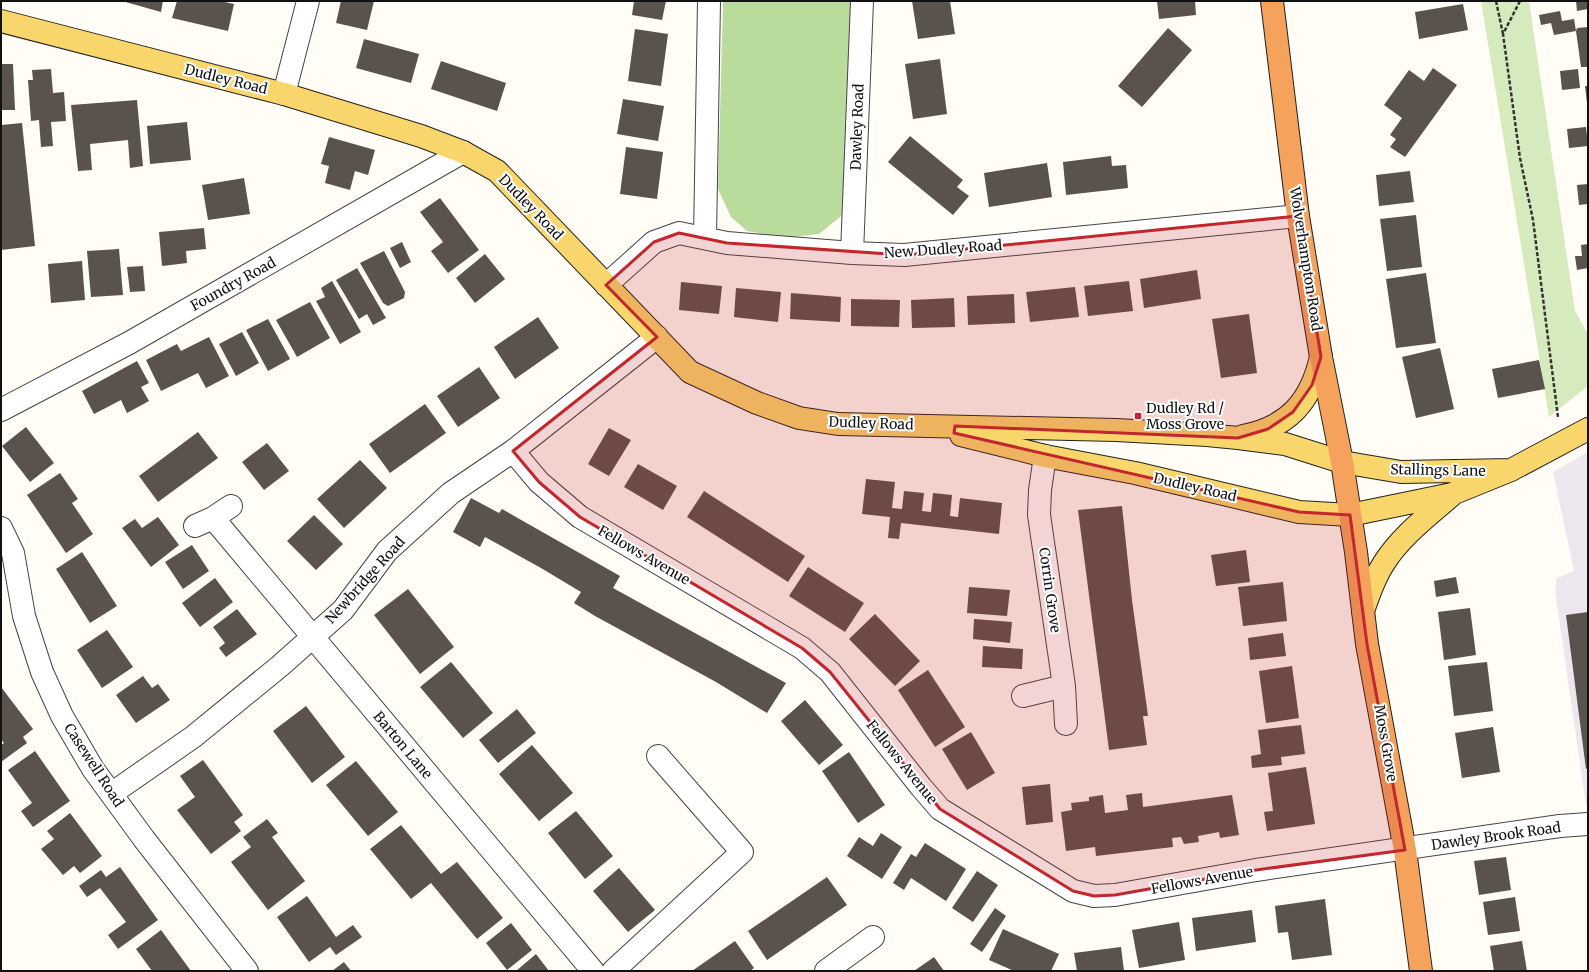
<svg xmlns="http://www.w3.org/2000/svg" width="1589" height="972" font-family="Merriweather,serif">
  <style>
    .industrial { fill: #eee6ef }
    .green { fill: #d5ebbd }
    .forest { fill: #b9dc9c }
    .building { fill: #5a524d }
    .lines { fill: none; stroke-linecap: round; stroke-linejoin: round }
    .minor-casing { stroke: #444; stroke-width: 24 }
    .major-casing { stroke: #222; stroke-width: 24 }
    .highway-casing { stroke: #222; stroke-width: 24 }
    .path { stroke: #333; stroke-width: 2.5; stroke-dasharray: 4 2; stroke-linecap: butt }
    .minor { stroke: #fff; stroke-width: 22 }
    .major { stroke: #f9d66b; stroke-width: 22 }
    .highway { stroke: #f5a25d; stroke-width: 22 }
    .marked { fill: #c4262e; fill-opacity: 0.2; stroke: #c4262e; stroke-width: 3; stroke-linejoin: round }
    .poi-dot { fill: #c4262e; stroke: #fff; stroke-width: 1.5 }
    .labels { text-anchor: middle; dominant-baseline: central; stroke-width: 4; stroke-linejoin: round; paint-order: stroke }
    .street-label { font-size: 14px; fill: #111; stroke: #fff }
    .poi-label { font-size: 14px; fill: #111; stroke: #fff; text-anchor: start }
  </style>
  <rect width="100%" height="100%" fill="#fffdf5"/>
  <path class="industrial" d="M1588,452v353h-2l-31,-214 2,-13 17,-7 -21,-99z"/>
  <path class="green" d="M1481,1h48l46,310 13,23v52l-39,31z"/>
  <path class="forest" d="M723,1h130l-8,212 -26,21 -34,4 -38,-7 -16,-14 -13,-28z"/>
  <path class="building" d="M122,1h41l-2,11z
    M177,1h43l14,3 -6,27 -56,-13z
    M341,1h33l-7,29 -31,-7z
    M634,1h32l-4,19 -30,-5z
    M912,1h38l5,33 -37,5z
    M1157,1h38l1,14 -37,4z
    M1576,1h12v8l-11,2z
    M1463,4l5,26 -49,9 -4,-27z
    M1560,11l2,10 12,-2 2,12 -22,4 -3,-12 -10,2 -2,-10z
    M1588,27v40h-7l-5,-36 1,-3z
    M1168,28l24,22 -50,57 -24,-21z
    M635,29l33,5 -7,52 -33,-5z
    M364,39l55,15 -8,29 -55,-15z
    M940,59l7,55 -34,5 -8,-55z
    M441,61l65,22 -9,28 -66,-22z
    M1,64h12l2,46h-14z
    M1433,68l24,17 -52,72 -15,-10 6,-8 -6,-4 12,-17 -18,-13 25,-35 15,11z
    M51,69l2,24 11,-1 2,29 -15,1 2,24 -12,1 -2,-27 -8,1 -3,-41h5l-1,-10z
    M1578,69l2,19 -18,2 -2,-19z
    M1585,86h3v17h-1z
    M623,99l41,7 -6,35 -41,-7z
    M137,100l6,66 -13,2 -2,-28 -38,4 2,26 -14,1 -7,-66z
    M187,122l4,38 -41,4 -3,-38z
    M22,123l13,123 -34,4v-125z
    M1586,127l2,19 -19,2 -2,-19z
    M910,136l53,44 -6,7 12,9 -16,19 -65,-53z
    M329,137l46,13 -7,25 -13,-4 -5,19 -25,-7 4,-17 -8,-2z
    M626,147l37,5 -6,47 -37,-5z
    M1111,156l1,10 14,-1 2,23 -62,7 -3,-33z
    M1047,163l5,34 -63,10 -5,-34z
    M1410,171l4,31 -35,4 -3,-31z
    M244,178l6,36 -42,6 -6,-35z
    M1588,184v20l-9,1 -2,-20z
    M440,198l39,52 -31,23 -17,-22 12,-9 -23,-30z
    M1416,215l6,52 -35,4 -7,-52z
    M204,228l2,21 -20,2 1,12 -25,3 -3,-34z
    M402,242l9,20 -11,6 -10,-20z
    M1588,244v24l-11,2 -2,-14h7l-1,-11z
    M119,249l4,46 -32,2 -4,-46z
    M384,251l21,41 -1,6 -16,8 -5,-3 -23,-40z
    M485,254l20,25 -30,24 -19,-25z
    M82,261l3,39 -34,3 -3,-39z
    M143,266l2,25 -15,1 -3,-25z
    M357,268l29,50 -13,7 -6,-11 -8,5 -23,-39z
    M1197,270l4,29 -57,9 -4,-29z
    M1426,273l10,70 -40,5 -10,-69z
    M332,281l29,51 -21,12 -24,-43 9,-4 -4,-9z
    M1129,281l4,30 -45,5 -4,-30z
    M681,282l41,4 -3,28 -40,-4z
    M1075,287l4,30 -49,5 -4,-30z
    M736,288l45,4 -3,30 -44,-5z
    M791,293l50,4 -1,25 -50,-3z
    M1014,294l1,29 -47,2 -1,-29z
    M954,298l1,29 -43,1 -1,-28z
    M851,299l49,1 -1,27 -48,-1z
    M310,302l20,36 -33,19 -21,-37z
    M1249,314l8,59 -36,5 -9,-59z
    M538,317l21,31 -44,31 -21,-32z
    M268,319l22,40 -22,12 -22,-41z
    M242,332l17,31 -23,13 -17,-32z
    M209,337l20,39 -23,12 -8,-15 -37,18 -15,-31 31,-16 4,7z
    M1440,348l14,61 -38,9 -14,-61z
    M1539,360l6,29 -47,9 -6,-29z
    M137,361l12,22 -8,4 8,14 -22,12 -6,-13 -27,14 -12,-23z
    M479,367l21,31 -42,29 -21,-31z
    M425,404l21,29 -56,40 -21,-29z
    M26,427l28,36 -24,19 -28,-36z
    M609,428l22,12 -22,36 -21,-12z
    M198,432l20,26 -60,44 -19,-26z
    M267,443l22,28 -25,19 -22,-28z
    M360,460l27,28 -43,40 -27,-29z
    M638,464l39,22 -14,24 -39,-23z
    M60,473l18,26 -6,4 21,31 -27,19 -39,-58z
    M866,479l29,3 -3,26 10,1 2,-18 20,2 -2,18 9,1 2,-19 19,2 -2,21 8,1 2,-19 42,5 -3,31 -98,-11 -2,16 -11,-1 2,-21 -28,-3z
    M704,491l101,65 -17,26 -101,-65z
    M471,498l28,15 3,-4 118,67 -7,12 173,95 -19,30 -51,-31 -121,-66 -21,-13 7,-11 -40,-24 -56,-31 -5,10 -27,-15z
    M1122,506l10,94 16,116h-5l4,29 -38,5 -31,-240z
    M314,515l29,29 -27,26 -29,-29z
    M158,517l21,28 -28,22 -29,-39 13,-9 7,9z
    M192,545l17,26 -26,18 -18,-27z
    M1246,550l4,32 -34,4 -5,-31z
    M82,552l35,54 -27,17 -34,-54z
    M808,567l56,36 -19,29 -56,-36z
    M1456,577l3,16 -23,4 -2,-16z
    M215,578l18,24 -33,25 -18,-24z
    M1283,582l4,39 -44,5 -5,-39z
    M969,587l41,3 -3,26 -40,-3z
    M408,589l46,58 -34,27 -46,-59z
    M1470,608l6,47 -32,5 -6,-48z
    M237,609l20,25 -31,23 -7,-9 6,-5 -12,-16z
    M1588,612v156l-2,1 -20,-154z
    M875,614l45,47 -25,25 -46,-47z
    M974,619l38,3 -2,21 -37,-4z
    M107,630l26,37 -31,21 -25,-38z
    M1283,633l3,23 -36,4 -2,-22z
    M983,646l40,3 -1,20 -40,-2z
    M451,662l42,51 -30,25 -43,-51z
    M1487,662l6,49 -39,5 -6,-50z
    M1292,666l7,52 -33,5 -7,-52z
    M928,670l37,57 -30,20 -37,-57z
    M143,676l9,12 6,-4 12,16 -34,23 -20,-28z
    M1,687l32,42 -10,8 4,6 -26,19v-17l3,-2 -3,-4z
    M805,700l38,45 -24,20 -38,-44z
    M306,706l39,51 -33,26 -39,-52z
    M517,709l19,24 -38,30 -19,-23z
    M1301,725l4,29 -24,3 1,8 -30,3 -1,-12 10,-2 -3,-24z
    M1493,727l7,45 -38,6 -7,-45z
    M971,732l24,41 -28,17 -25,-41z
    M532,745l41,48 -34,28 -40,-47z
    M35,751l35,50 -37,26 -12,-16 11,-8 -24,-33z
    M849,752l36,53 -27,18 -36,-52z
    M203,760l40,55 -9,7 7,9 -30,23 -34,-44 18,-13 -15,-21z
    M356,761l42,51 -30,24 -42,-51z
    M1306,767l9,57 -48,7 -3,-19 9,-1 -5,-38z
    M1050,784l3,38 -27,3 -4,-38z
    M1142,793l1,14 89,-12 7,40 -19,3 -1,-6 -21,4 1,6 -15,2 -3,-7 -9,1 1,9 -77,9 -1,-9 -29,4 -5,-39 11,-2 -1,-7 18,-2v-4l14,-2 2,18 23,-3 -2,-15z
    M576,811l37,45 -28,23 -37,-46z
    M70,813l32,43 -22,17 -6,-7 -11,9 -22,-26 13,-10 -7,-8z
    M267,819l11,14 -6,4 33,44 -37,29 -37,-48 20,-15 -8,-10z
    M401,825l40,49 16,-12 46,56 -26,21 -46,-56 -20,16 -41,-50z
    M881,833l21,14 -20,32 -35,-23 12,-19 14,9z
    M925,843l41,26 -20,32 -35,-23 -7,12 -11,-7 18,-29 5,3z
    M1506,857l5,33 -32,5 -5,-34z
    M120,867l38,53 -40,29 -10,-14 18,-13 -26,-34 -13,9 -8,-11 22,-16 5,7z
    M619,868l36,42 -27,22 -35,-41z
    M977,871l21,14 -25,37 -21,-14z
    M827,877l20,28 -80,55 -19,-29z
    M307,896l29,41 17,-12 9,12 -26,18 -6,-8 -21,15 -32,-45z
    M1515,897l5,34 -32,4 -5,-33z
    M1325,899l7,56 -40,5 -4,-28 -10,1 -3,-27z
    M995,908l11,8 -24,36 -12,-8z
    M1252,910l4,32 -60,9 -4,-33z
    M1179,922l6,38 -46,8 -7,-38z
    M511,923l21,27 -25,20 -21,-27z
    M1003,929l56,25 -8,17h-37l-25,-11z
    M161,930l30,41h-39l-16,-22z
    M735,941l19,27 -4,3h-58z
    M1522,941l5,30h-33l-4,-25z
    M1121,947l3,24h-47l-3,-18z
    M536,954l13,17h-33z
    M934,957l10,14h-30z
    M344,962l7,9h-19z"/>
  <g class="lines">
    <defs>
      <path id="minor" d="M284,94l24,-93
        M705,238l4,-237
        M852,253l10,-252
        M606,285l48,-43 25,-9 48,10 125,10 52,2 394,-39
        M1,410l128,-67 334,-191
        M513,451l26,31 41,35 222,131 28,24 91,115 19,22 133,82 21,5 21,-1 141,-25 304,-44 28,-2
        M1045,456l-5,34 -1,25 25,171 2,38
        M213,518l380,453
        M195,526l18,-8 18,-12
        M1,528l12,25 11,63 18,56 20,44 31,53 51,70 103,132
        M1023,696l41,-10
        M111,794l82,-57 87,-71 63,-56 44,-59 64,-58 62,-42 144,-114
        M613,971l129,-119 -84,-96
        M826,971l47,-34"/>
      <path id="major" d="M1,21l283,73 137,42 42,16 34,19 193,201 67,31 42,15 39,6 278,6 91,5 31,3 47,6 57,18 59,10 110,-2
        M961,435l84,21 90,17 164,39 51,3 102,-21 59,-24 77,-41
        M1243,436c46,-9 68,-35 78,-79
        M1363,611c6,-17 11,-33 21,-48 17,-27 44,-47 68,-68"/>
      <path id="highway" d="M1272,1l26,215 23,141 21,105 14,90 11,92 38,206 16,121"/>
    </defs>
    <use href="#minor" class="minor-casing"/>
    <use href="#major" class="major-casing"/>
    <use href="#highway" class="highway-casing"/>
    <path class="path" d="M1496,1l7,33
      M1520,1l-17,33 17,124 13,62 25,197"/>
    <use href="#minor" class="minor"/>
    <use href="#major" class="major"/>
    <use href="#highway" class="highway"/>
  </g>
  <path class="marked" d="M1298,216l23,141 -9,28 -19,27 -25,17 -30,9 -283,-12 -1,7 345,79 51,3 17,129 38,206 -149,20 -141,25 -21,1 -21,-5 -133,-82 -110,-137 -28,-24 -222,-131 -41,-35 -26,-31 144,-114 -51,-52 48,-43 25,-9 48,10 177,12z"/>
  <rect class="poi-dot" x="1134" y="412" width="8" height="8" rx="2"/>
  <g class="labels">
    <g class="street-label">
      <text transform="translate(226 79) rotate(14)">Dudley Road</text>
      <text transform="translate(857 127) rotate(-88)">Dawley Road</text>
      <text transform="translate(531 207) rotate(46)">Dudley Road</text>
      <text transform="translate(943 249) rotate(-4)">New Dudley Road</text>
      <text transform="translate(1306 259) rotate(81)">Wolverhampton Road</text>
      <text transform="translate(233 284) rotate(-29)">Foundry Road</text>
      <text transform="translate(871 423) rotate(2)">Dudley Road</text>
      <text transform="translate(1438 470) rotate(1)">Stallings Lane</text>
      <text transform="translate(1195 487) rotate(13)">Dudley Road</text>
      <text transform="translate(644 555) rotate(30)">Fellows Avenue</text>
      <text transform="translate(365 580) rotate(-48)">Newbridge Road</text>
      <text transform="translate(1050 590) rotate(82)">Corrin Grove</text>
      <text transform="translate(1386 743) rotate(80)">Moss Grove</text>
      <text transform="translate(403 745) rotate(50)">Barton Lane</text>
      <text transform="translate(902 762) rotate(51)">Fellows Avenue</text>
      <text transform="translate(94 765) rotate(57)">Casewell Road</text>
      <text transform="translate(1496 836) rotate(-8)">Dawley Brook Road</text>
      <text transform="translate(1202 880) rotate(-10)">Fellows Avenue</text>
    </g>
    <g class="poi-label">
      <text x="1146" y="408">Dudley Rd /<tspan x="1146" dy="16">Moss Grove</tspan></text>
    </g>
  </g>
  <rect width="1589" height="972" fill="none" stroke="#111111" stroke-width="4"/>
</svg>
